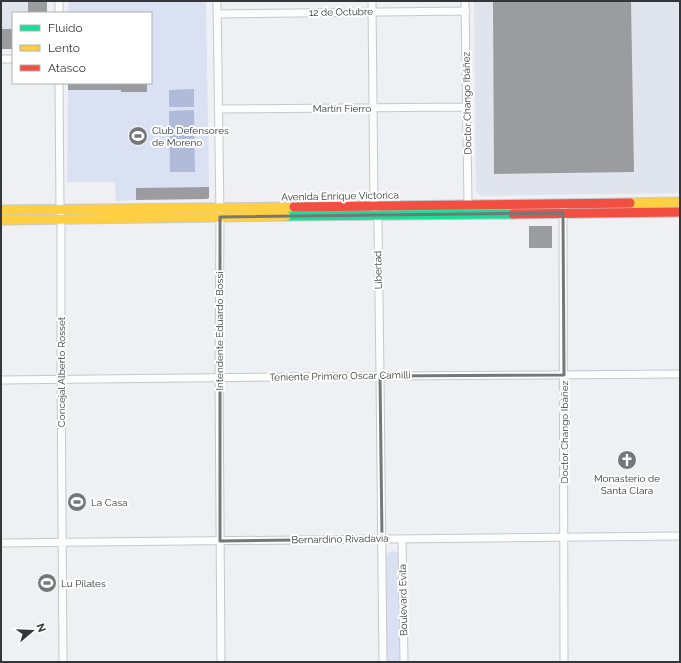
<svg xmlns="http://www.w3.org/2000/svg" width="681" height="663" font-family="Raleway,sans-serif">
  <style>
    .built { fill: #e0e4ed }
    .green { fill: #dae1f2 }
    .water { fill: #b0bad9 }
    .building { fill: #9b9c9f }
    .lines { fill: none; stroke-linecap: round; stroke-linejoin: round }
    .street-casing { stroke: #c6c8cb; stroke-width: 9 }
    .fast-casing { stroke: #c6c8cb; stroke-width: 11 }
    .slow-casing { stroke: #c6c8cb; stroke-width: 11 }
    .jam-casing { stroke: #c6c8cb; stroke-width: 11 }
    .street { stroke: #fcfdfd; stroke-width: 7 }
    .fast { stroke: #16e098; stroke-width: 9 }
    .slow { stroke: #ffcf43; stroke-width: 9 }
    .jam { stroke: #f24e42; stroke-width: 9 }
    .marked { fill: none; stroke: #76777a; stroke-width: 3; stroke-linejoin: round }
    .labels { text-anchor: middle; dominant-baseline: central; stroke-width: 4; stroke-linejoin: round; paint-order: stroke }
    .street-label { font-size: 10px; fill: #353639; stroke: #fff }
    .poi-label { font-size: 10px; fill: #353639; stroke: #fff; text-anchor: start }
  </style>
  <rect width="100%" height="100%" fill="#eef0f4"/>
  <path class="built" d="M1,1h46v12h-34v36h-12z
    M474,1h206v192l-199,3 -5,-5z"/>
  <path class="green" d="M69,1h137l3,186 -72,1 -1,12 -20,1 -1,-19h-48l1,-99h83v-70h-83z
    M392,551l6,1 2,3 1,107h-14l-1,-104 2,-5z"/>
  <path class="water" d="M194,89v18h-25v-17z
    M194,110l1,62h-25l-1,-61z"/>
  <path class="building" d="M28,1h19v12h-19z
    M493,1h138l3,171 -140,2z
    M1,29h12v20h-12z
    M68,83h79v9h-26v-2h-53z
    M209,187v11l-2,1 -71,1v-12z
    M529,226h23v22h-23z"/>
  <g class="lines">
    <defs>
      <path id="street" d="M59,1v12
        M217,1l3,216 -1,161 2,284
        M372,1l2,205 4,16 2,154 3,286
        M465,1l3,204
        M217,14l249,-3
        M1,59h12
        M59,83l1,127 1,10v148l2,294
        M218,109l249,-2
        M563,210l1,452
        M1,380l379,-4 300,-2
        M402,539l2,123
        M1,543l679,-7"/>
      <path id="fast" d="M286,216l227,-2"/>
      <path id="slow" d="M630,203l50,-1
        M1,210l293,-3
        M1,220l285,-4"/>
      <path id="jam" d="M294,207l336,-4
        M513,214l167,-2"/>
    </defs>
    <use href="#street" class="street-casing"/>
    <use href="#fast" class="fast-casing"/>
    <use href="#slow" class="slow-casing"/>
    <use href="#jam" class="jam-casing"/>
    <use href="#street" class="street"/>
    <use href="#fast" class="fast"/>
    <use href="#slow" class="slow"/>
    <use href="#jam" class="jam"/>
  </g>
  <path class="marked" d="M563,213l1,162 -184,1 2,163 -162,2v-324z"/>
  <defs>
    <symbol id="stadium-disc" viewBox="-11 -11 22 22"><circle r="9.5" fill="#76777a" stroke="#fff"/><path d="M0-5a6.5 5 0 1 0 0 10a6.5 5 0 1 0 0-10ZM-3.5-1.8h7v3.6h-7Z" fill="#fff"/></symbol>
    <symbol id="church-disc" viewBox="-11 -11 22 22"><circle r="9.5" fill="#76777a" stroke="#fff"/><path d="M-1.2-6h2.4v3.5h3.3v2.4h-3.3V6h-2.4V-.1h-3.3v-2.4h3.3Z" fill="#fff"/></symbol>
  </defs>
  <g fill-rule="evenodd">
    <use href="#stadium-disc" x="127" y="125" width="22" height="22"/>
    <use href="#church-disc" x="616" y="449" width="22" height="22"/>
    <use href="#stadium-disc" x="66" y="491" width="22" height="22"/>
    <use href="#stadium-disc" x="36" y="572" width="22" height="22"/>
  </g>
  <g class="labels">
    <g class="street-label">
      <text transform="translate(341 12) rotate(-1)">12 de Octubre</text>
      <text transform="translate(467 103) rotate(-91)">Doctor Chango Ibáñez</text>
      <text x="342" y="108">Martín Fierro</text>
      <text transform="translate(340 196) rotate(-1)">Avenida Enrique Victorica</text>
      <text transform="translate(378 270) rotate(-91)">Libertad</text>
      <text transform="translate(219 331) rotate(-90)">Intendente Eduardo Bossi</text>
      <text transform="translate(61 372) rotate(-90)">Concejal Alberto Rosset</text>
      <text transform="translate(340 376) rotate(-1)">Teniente Primero Oscar Camilli</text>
      <text transform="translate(564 432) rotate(-90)">Doctor Chango Ibáñez</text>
      <text transform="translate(340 539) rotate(-1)">Bernardino Rivadavia</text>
      <text transform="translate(403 600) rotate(-91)">Boulevard Evita</text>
    </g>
    <g class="poi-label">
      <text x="152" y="130">Club Defensores<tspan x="152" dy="12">de Moreno</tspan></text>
      <text x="627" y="478" text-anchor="middle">Monasterio de<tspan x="627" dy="12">Santa Clara</tspan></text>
      <text x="91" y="502">La Casa</text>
      <text x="61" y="583">Lu Pilates</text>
    </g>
  </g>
  <rect width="681" height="663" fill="none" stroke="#353639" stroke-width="4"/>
  <rect x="12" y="12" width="140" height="72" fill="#ffffff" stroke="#aeafb0"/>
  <rect x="20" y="25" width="20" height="6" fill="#16e098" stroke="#aeafb0"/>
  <text x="48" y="32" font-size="12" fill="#353639">Fluido</text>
  <rect x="20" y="45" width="20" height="6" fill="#ffcf43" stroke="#aeafb0"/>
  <text x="48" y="52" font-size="12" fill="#353639">Lento</text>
  <rect x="20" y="65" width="20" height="6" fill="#f24e42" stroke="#aeafb0"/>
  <text x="48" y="72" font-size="12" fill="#353639">Atasco</text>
  <g transform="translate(32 631) rotate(71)" stroke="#ffffff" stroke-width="3" paint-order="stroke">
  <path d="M0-3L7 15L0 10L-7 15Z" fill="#353639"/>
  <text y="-6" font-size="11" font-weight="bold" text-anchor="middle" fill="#353639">N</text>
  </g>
</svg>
